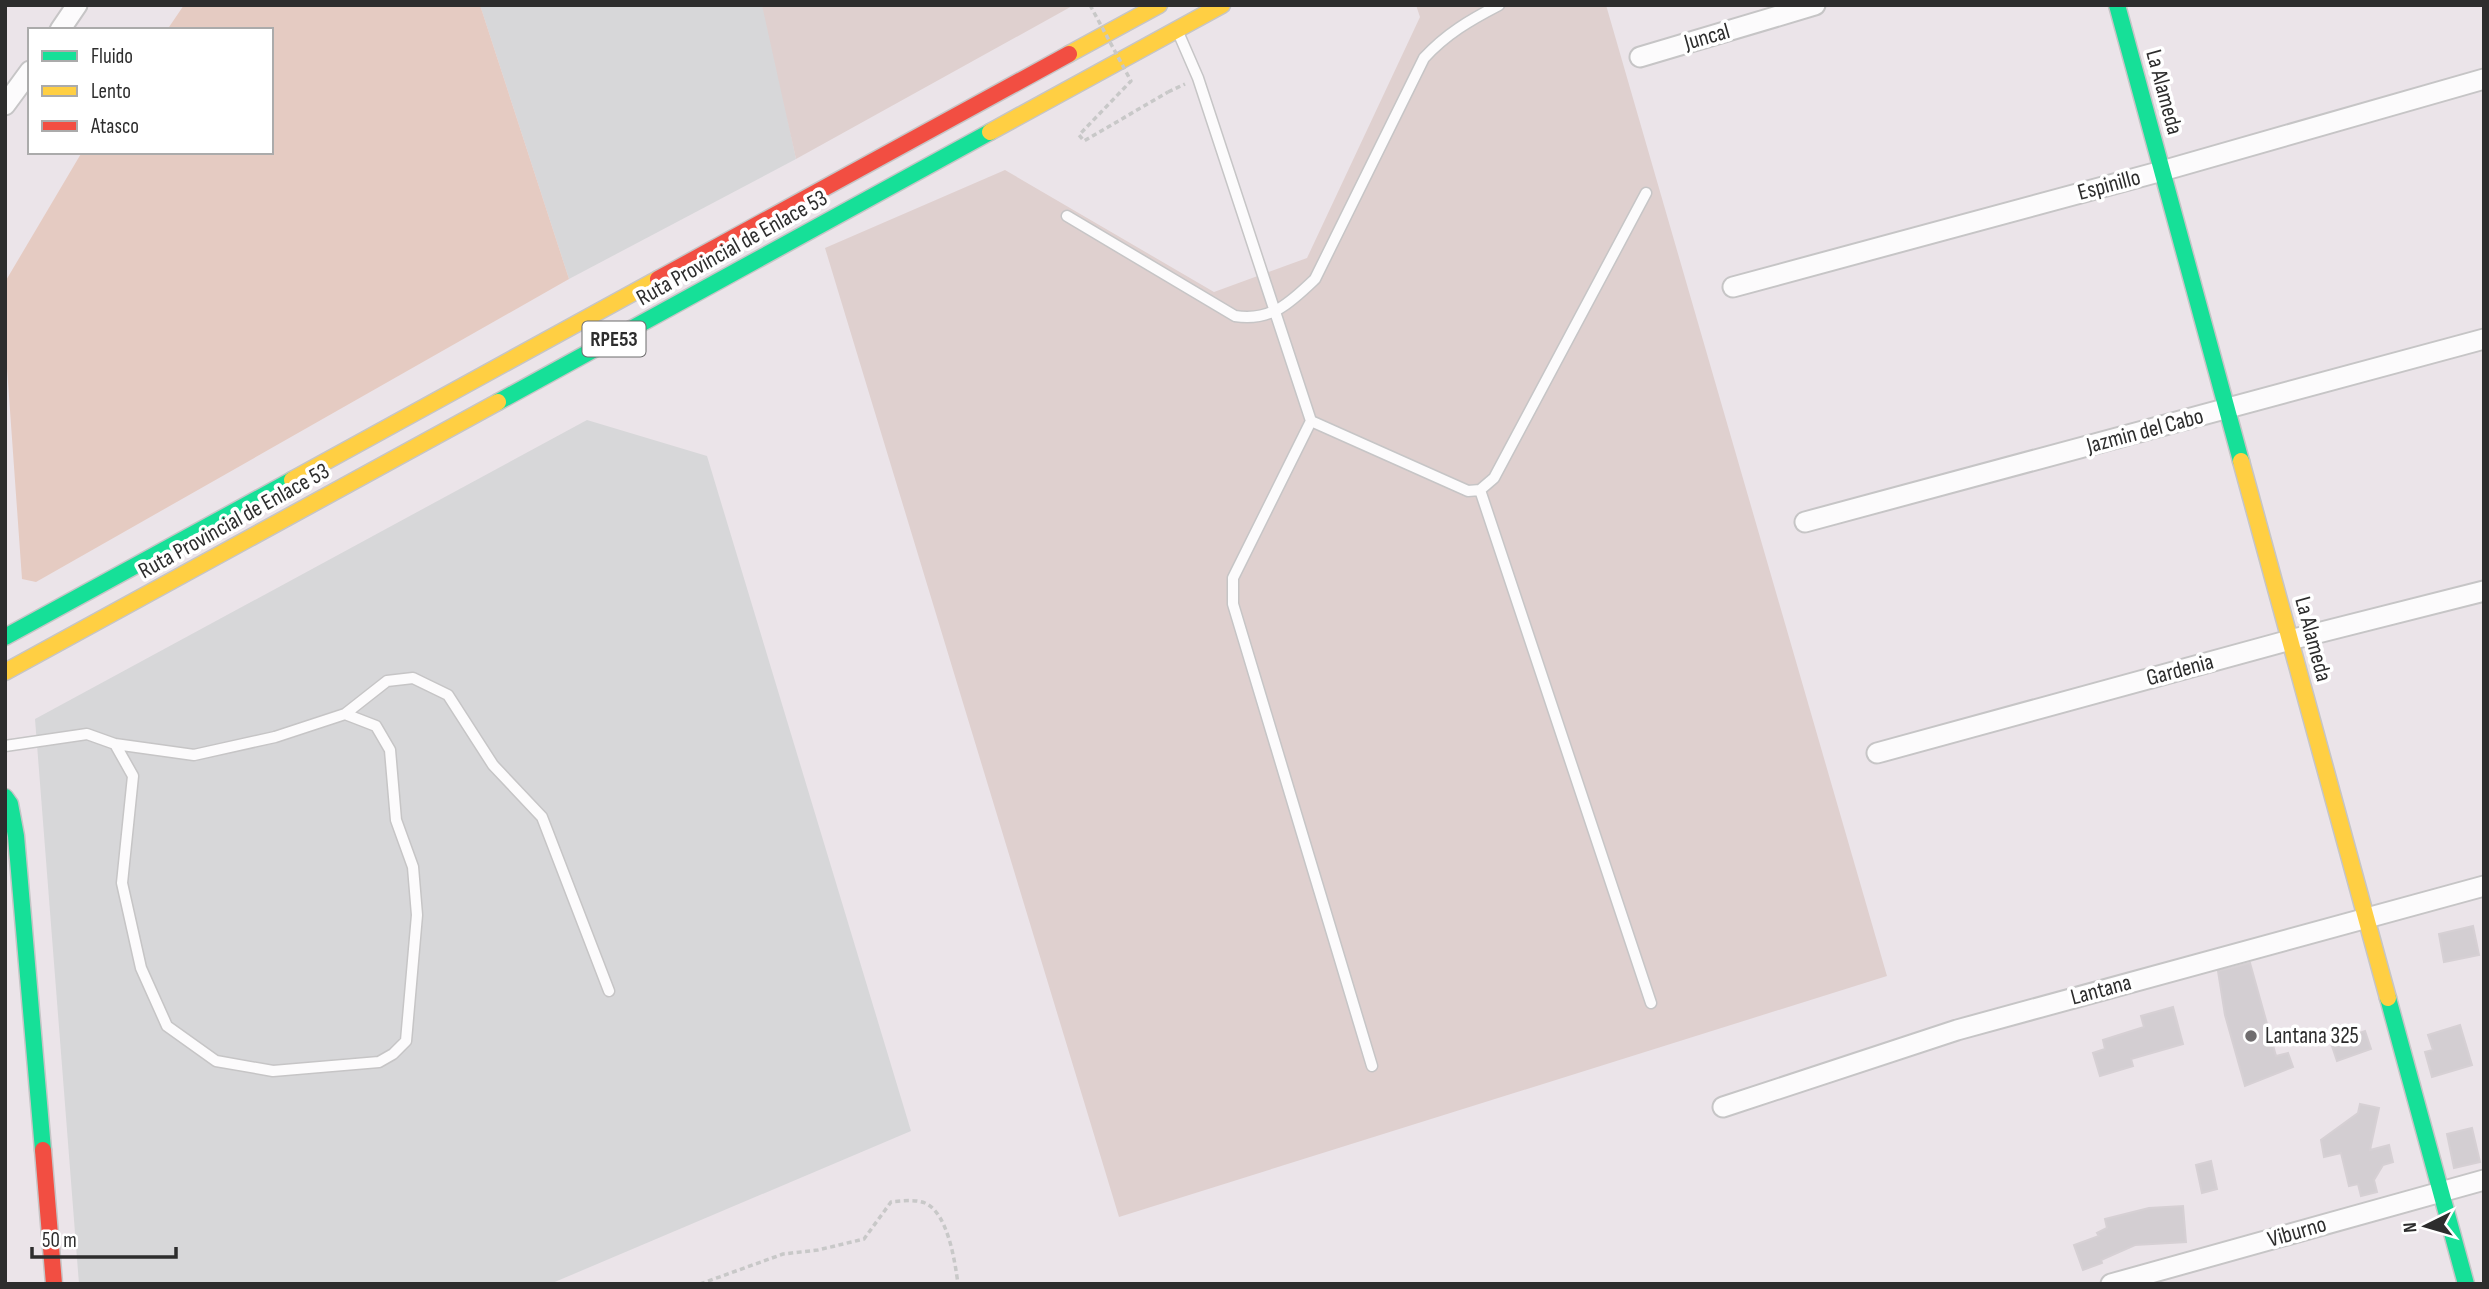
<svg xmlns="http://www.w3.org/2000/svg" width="2489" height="1289" font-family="'Sofia Sans Condensed',sans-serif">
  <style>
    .industrial { fill: #d7d7d9 }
    .green { fill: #e5cbc2 }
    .cemetery { fill: #dfd0cf }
    .building { fill: #d3ced2; stroke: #d6d0d4; stroke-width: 2 }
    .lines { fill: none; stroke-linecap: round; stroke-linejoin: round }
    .lane-casing { stroke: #c6c5c6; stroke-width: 13 }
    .street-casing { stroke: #c6c5c6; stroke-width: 23 }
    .fast-casing { stroke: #c6c5c6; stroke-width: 19 }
    .slow-casing { stroke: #c6c5c6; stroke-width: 19 }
    .jam-casing { stroke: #c6c5c6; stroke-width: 19 }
    .path { stroke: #c8c8c8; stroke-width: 3.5; stroke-dasharray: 5 3.5; stroke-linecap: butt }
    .lane { stroke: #fcfbfc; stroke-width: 10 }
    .street { stroke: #fcfbfc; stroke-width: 19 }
    .fast { stroke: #16e098; stroke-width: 16 }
    .slow { stroke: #ffcf43; stroke-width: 16 }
    .jam { stroke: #f24e42; stroke-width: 16 }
    .path-bridge { stroke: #c8c8c8; stroke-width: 3.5; stroke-dasharray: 5 3.5; stroke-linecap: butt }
    .poi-dot { fill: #706d6f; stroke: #fff; stroke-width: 2.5 }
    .labels { text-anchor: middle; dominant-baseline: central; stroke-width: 7; stroke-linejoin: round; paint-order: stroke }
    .shield { fill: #fff; stroke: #6c6c6c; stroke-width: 2 }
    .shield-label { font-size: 21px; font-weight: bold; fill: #2d2d2d }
    .street-label { font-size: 23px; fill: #2d2d2d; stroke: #fff }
    .poi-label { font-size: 23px; fill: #2d2d2d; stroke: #fff; text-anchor: start }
  </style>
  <rect width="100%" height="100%" fill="#ebe4e9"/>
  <path class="industrial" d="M480,5h284l32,154 -227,120z
    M587,420l120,36 204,675 -361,153h-471l-44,-565z"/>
  <path class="green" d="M184,5h296l89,274 -533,303 -14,-3 -17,-239v-58l77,-130h189v-122h-104z"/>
  <path class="cemetery" d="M762,5h312l-278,154z
    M1416,5h190l281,971 -768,241 -294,-969 180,-78 209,122 93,-34 113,-241z"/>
  <path class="building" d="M2473,926l6,29 -35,7 -5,-28z
    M2250,963l26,93 12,-3 5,14 -48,19 -20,-71 -7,-44z
    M2173,1007l10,37 -52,15 2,7 -33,10 -7,-23 12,-4 -2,-9 41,-13 -3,-11z
    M2460,1025l12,40 -40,12 -7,-25 8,-2 -5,-15z
    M2365,1031l6,18 -34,12 -6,-18z
    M2360,1104l19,4 -9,42 19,-5 4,17 -10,3 -9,15 3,12 -16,4 -3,-12 -9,2 -8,-33 -17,4 -3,-17 37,-27z
    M2472,1128l8,34 -26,6 -7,-34z
    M2211,1161l6,28 -15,4 -6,-28z
    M2183,1206l3,36 -51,3 -34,15 1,3 -19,7 -9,-25 25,-9 -2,-3 10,-5 -2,-9 44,-11z"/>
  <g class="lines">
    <defs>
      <path id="lane" d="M1178,32l20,46 113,343 -78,157v26l139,462
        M1067,216l168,100c36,6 56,-14 80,-37l109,-221c22,-24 46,-38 75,-53
        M1311,421l157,70 12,-1 14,-12 152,-285
        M1480,490l171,513
        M345,714l42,-33 26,-3 35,17 45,70 49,52 67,174
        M5,746l82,-12 28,10 79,11 81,-18 70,-23 31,12 14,24 6,70 17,47 4,48 -11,126 -13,13 -14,8 -106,9 -57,-10 -49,-35 -26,-58 -19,-85 11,-107 -18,-32"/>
      <path id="street" d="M60,30l17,-25
        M1640,57l175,-52
        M5,105l25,-34
        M1733,287l429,-116 322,-92
        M1805,522l679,-183
        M1877,753l413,-113 194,-49
        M1723,1107l234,-77 527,-144
        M2111,1284l373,-104"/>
      <path id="fast" d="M2117,5l124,456
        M498,402l492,-270
        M5,637l287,-157
        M5,797l5,7 6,32 27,314
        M2388,998l78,286"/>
      <path id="slow" d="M1069,54l90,-49
        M990,132l232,-127
        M2241,461l147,537
        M292,480l366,-201
        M5,672l493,-270"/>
      <path id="jam" d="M658,279l411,-225
        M43,1150l11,134"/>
    </defs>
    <use href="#lane" class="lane-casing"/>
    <use href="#street" class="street-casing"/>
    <use href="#fast" class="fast-casing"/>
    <use href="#slow" class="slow-casing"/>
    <use href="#jam" class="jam-casing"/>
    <path class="path" d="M1168,92l17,-8
      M700,1284l83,-30 35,-4 46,-11 27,-37c11,-1 24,-3 34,1 23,10 30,59 33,81"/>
    <use href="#lane" class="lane"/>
    <use href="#street" class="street"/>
    <use href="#fast" class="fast"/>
    <use href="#slow" class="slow"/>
    <use href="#jam" class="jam"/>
    <path class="path-bridge" d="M1090,5l41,76 -52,54 5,6 84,-49"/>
  </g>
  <circle class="poi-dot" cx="2251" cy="1036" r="7"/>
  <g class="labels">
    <rect class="shield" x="582.5" y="321.5" width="63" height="35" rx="5"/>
    <g class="shield-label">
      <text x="614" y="339">RPE53</text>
    </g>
    <g class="street-label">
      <text transform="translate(1707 37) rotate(-16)">Juncal</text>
      <text transform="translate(2164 92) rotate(75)">La Alameda</text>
      <text transform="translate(2109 185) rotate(-15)">Espinillo</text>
      <text transform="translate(732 248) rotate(-29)">Ruta Provincial de Enlace 53</text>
      <text transform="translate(2145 431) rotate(-15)">Jazmin del Cabo</text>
      <text transform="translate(234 521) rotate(-29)">Ruta Provincial de Enlace 53</text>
      <text transform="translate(2313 639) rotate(75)">La Alameda</text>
      <text transform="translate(2180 670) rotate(-15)">Gardenia</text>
      <text transform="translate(2101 990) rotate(-15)">Lantana</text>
      <text transform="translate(2297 1232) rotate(-16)">Viburno</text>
    </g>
    <g class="poi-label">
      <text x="2265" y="1036">Lantana 325</text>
    </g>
  </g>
  <rect width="2489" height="1289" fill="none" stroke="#2d2d2d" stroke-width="14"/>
  <rect x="28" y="28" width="245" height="126" fill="#ffffff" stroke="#ababab" stroke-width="2"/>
  <rect x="42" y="51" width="35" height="10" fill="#16e098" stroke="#ababab" stroke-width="2"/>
  <text x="91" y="63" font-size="21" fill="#2d2d2d">Fluido</text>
  <rect x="42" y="86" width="35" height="10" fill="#ffcf43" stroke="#ababab" stroke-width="2"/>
  <text x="91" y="98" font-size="21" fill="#2d2d2d">Lento</text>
  <rect x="42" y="121" width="35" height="10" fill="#f24e42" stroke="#ababab" stroke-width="2"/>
  <text x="91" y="133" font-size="21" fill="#2d2d2d">Atasco</text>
  <g transform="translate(2426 1226) rotate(265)" stroke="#ffffff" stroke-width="5" paint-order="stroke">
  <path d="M0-5L12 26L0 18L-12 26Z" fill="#2d2d2d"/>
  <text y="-10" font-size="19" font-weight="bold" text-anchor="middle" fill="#2d2d2d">N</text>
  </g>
  <path d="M32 1247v10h144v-10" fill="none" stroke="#2d2d2d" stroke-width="3.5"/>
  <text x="42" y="1247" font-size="21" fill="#2d2d2d" stroke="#ffffff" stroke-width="5" paint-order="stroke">50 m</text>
</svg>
